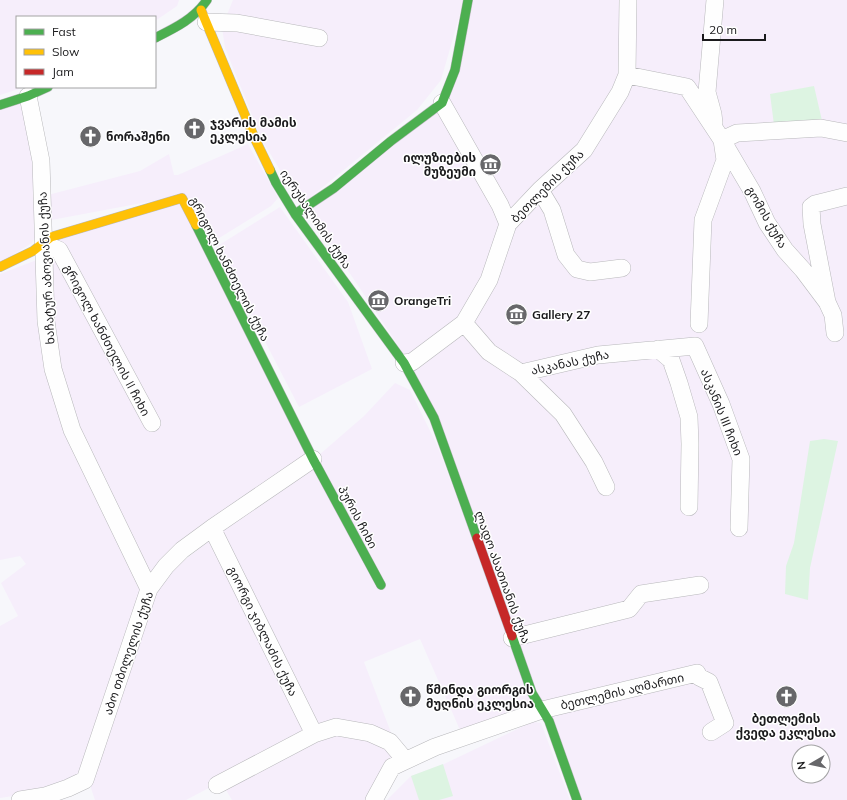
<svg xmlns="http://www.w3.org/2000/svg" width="847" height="800" font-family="Mulish,'Noto Sans Georgian',sans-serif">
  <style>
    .commercial { fill: #f6eefb; fill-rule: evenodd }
    .green { fill: #ddf4e2 }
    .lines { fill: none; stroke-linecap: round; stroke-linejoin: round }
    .street-casing { stroke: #b8b8bb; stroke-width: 18 }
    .fast-casing { stroke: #b8b8bb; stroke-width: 10 }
    .slow-casing { stroke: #b8b8bb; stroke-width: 10 }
    .jam-casing { stroke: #b8b8bb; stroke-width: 10 }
    .street { stroke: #fefefe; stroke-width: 17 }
    .fast { stroke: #4caf50; stroke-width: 9 }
    .slow { stroke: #ffc107; stroke-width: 9 }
    .jam { stroke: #c62828; stroke-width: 9 }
    .labels { text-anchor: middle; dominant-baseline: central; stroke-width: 3; stroke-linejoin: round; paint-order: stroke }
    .poi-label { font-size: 12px; font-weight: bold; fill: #1a1a1c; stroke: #fff; text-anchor: start }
    .street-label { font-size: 12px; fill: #1a1a1c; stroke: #fff }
  </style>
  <rect width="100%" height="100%" fill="#f7f7fb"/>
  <path class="commercial" d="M0,0h179l-2,6 -22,15v-4h-138v70h8l-25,8z
    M233,0h231l-23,80 -24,30 -116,95 -39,-65 -37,-92 -3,-21z
    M470,0h377v800h-267l-172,-440 -100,-149 134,-112zM799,752h24v24h-24z
    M26,102l5,37 7,92 -6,12 -32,20v-153z
    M248,144l30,54 -7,8 -60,37 -26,-48 -139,26 -2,-25 96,-25 29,-17 5,21h4z
    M180,201l128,256 -160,127 -77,-174 -19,-66 -3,-111z
    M280,207l68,95 24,67 -73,38 -83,-160z
    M42,258l3,87 97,239 -60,190 -37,17 -45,7v-172l18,-10 -17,-33 25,-19 -6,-8 -20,4v-286z
    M395,383l15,7 27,55 94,248 -4,15 -67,22 -40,-91 -56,23 31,81 -82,-13 -100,-201 98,-67 53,-46z
    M213,538l96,197 -123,65h-91l-5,-15 70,-206z
    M532,722l9,1 29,77h-183l24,-24 33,-12z
    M336,731l50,15 15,16 -20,38h-149l-6,-10z"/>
  <path class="green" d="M814,86l9,39h-49l-4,-31z
    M824,439l14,2 -28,127 -2,32 -23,-6 1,-28 8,-23 16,-102z
    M443,764l10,32 -14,4h-20l-8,-24z"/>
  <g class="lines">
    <defs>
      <path id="street" d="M206,22l31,1 82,15
        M627,75l60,12 35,53 30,51 15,32 18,27 18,20 24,32
        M28,96l13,65 5,160 7,48 19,61 77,159
        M442,103l58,102 8,19
        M714,123l-1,-9 -6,-22 8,-92
        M540,190l12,20 14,45 11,14 13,3 32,-4
        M44,244l15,6 93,173
        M464,323l25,29 32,21 42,41 31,48 12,25
        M699,324l4,-104 22,-60 -3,-20 15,-7 84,-5 26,5
        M835,333l-2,-18 -6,-13 -15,-78 -1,-17 4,-3 32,-8
        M658,349l13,11 8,23 10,34 1,27 -1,63
        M404,363l8,-1 52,-39 25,-43 19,-56 32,-34 44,-40 36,-58 7,-17 1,-75
        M521,373l77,-18 97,-9 26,58 20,55 -2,69
        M212,528l102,206
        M512,638l117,-29 12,-15 59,-9
        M217,785l97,-51 22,-7 34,6 20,9 15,18
        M20,800l25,-4 23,-8 17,-8 64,-191 17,-23 16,-16 30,-22 101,-69
        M374,800l18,-33 43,-20 107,-37 155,-37 2,4 10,5 16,41 -14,9"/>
      <path id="fast" d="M155,38c20,-10 39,-19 52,-38
        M0,105l28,-9 20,-9
        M270,170l6,13 19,31 109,149 30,55 43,120
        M295,214l39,-26 57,-47 51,-38 13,-33 13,-70
        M196,225l117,234 68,126
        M512,636l20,57 17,28 28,79"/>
      <path id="slow" d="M201,10l54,129 15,31
        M0,267l33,-16 18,-14 131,-39 14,27"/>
      <path id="jam" d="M477,538l35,98"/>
    </defs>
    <use href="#street" class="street-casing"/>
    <use href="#fast" class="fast-casing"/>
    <use href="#slow" class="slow-casing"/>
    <use href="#jam" class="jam-casing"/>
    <use href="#street" class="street"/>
    <use href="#fast" class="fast"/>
    <use href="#slow" class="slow"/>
    <use href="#jam" class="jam"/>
  </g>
  <defs>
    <symbol id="church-disc" viewBox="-11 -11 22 22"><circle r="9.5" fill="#67676a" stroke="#fff"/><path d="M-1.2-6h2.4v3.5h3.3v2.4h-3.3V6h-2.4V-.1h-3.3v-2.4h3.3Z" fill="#fff"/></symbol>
    <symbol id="museum-disc" viewBox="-11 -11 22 22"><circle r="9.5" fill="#67676a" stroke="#fff"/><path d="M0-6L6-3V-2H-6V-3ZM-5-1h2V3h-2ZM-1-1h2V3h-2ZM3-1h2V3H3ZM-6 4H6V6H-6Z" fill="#fff"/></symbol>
  </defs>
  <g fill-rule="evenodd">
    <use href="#church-disc" x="182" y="116" width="25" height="25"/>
    <use href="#church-disc" x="78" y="124" width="25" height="25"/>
    <use href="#museum-disc" x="478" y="152" width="25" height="25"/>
    <use href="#museum-disc" x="366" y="288" width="25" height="25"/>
    <use href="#museum-disc" x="504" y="302" width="25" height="25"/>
    <use href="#church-disc" x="398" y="684" width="25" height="25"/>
    <use href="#church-disc" x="774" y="684" width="25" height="25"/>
  </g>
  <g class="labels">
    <g class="poi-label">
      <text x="210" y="122">ჯვარის მამის<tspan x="210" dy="14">ეკლესია</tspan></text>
      <text x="106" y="136">ნორაშენი</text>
      <text x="476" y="157" text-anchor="end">ილუზიების<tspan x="476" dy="14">მუზეუმი</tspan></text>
      <text x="394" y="300">OrangeTri</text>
      <text x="532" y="314">Gallery 27</text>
      <text x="426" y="689">წმინდა გიორგის<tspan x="426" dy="14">მუღნის ეკლესია</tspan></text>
      <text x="786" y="718" text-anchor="middle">ბეთლემის<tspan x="786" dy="14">ქვედა ეკლესია</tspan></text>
    </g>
    <g class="street-label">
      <text transform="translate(547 186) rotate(-45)">ბეთლემის ქუჩა</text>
      <text transform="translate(767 217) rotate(60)">გომის ქუჩა</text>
      <text transform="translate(316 219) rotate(56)">იერუსალიმის ქუჩა</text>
      <text transform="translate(46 268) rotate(-93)">ხაჩატურ აბოვიანის ქუჩა</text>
      <text transform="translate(230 269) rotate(63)">გრიგოლ ხანძთელის ქუჩა</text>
      <text transform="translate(107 340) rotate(62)">გრიგოლ ხანძთელის II ჩიხი</text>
      <text transform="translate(570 362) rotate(-12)">ასკანას ქუჩა</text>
      <text transform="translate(722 412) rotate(68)">ასკანის III ჩიხი</text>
      <text transform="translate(358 517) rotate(62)">პურის ჩიხი</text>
      <text transform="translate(503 577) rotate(70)">ლადო ასათიანის ქუჩა</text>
      <text transform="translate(263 631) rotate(64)">გიორგი ჯიბლაძის ქუჩა</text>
      <text transform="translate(128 653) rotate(-71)">აბო თბილელის ქუჩა</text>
      <text transform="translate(622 691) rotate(-13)">ბეთლემის აღმართი</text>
    </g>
  </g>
  <rect x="16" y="16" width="140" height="72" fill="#ffffff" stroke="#a3a3a4"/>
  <rect x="24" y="29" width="20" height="6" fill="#4caf50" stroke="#a3a3a4"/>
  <text x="52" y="36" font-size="12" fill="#1a1a1c">Fast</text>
  <rect x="24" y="49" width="20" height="6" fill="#ffc107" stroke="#a3a3a4"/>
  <text x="52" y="56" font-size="12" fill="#1a1a1c">Slow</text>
  <rect x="24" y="69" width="20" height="6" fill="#c62828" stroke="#a3a3a4"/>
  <text x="52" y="76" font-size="12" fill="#1a1a1c">Jam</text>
  <g transform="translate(811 764) rotate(261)"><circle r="19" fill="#ffffff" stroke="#a3a3a4"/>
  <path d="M0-3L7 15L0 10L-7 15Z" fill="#67676a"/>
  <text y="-6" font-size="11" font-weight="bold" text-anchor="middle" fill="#1a1a1c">N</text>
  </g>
  <path d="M703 34v6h62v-6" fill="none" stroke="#1a1a1c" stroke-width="2"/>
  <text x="709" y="34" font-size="12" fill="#1a1a1c" stroke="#ffffff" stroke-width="3" paint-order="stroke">20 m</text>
</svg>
